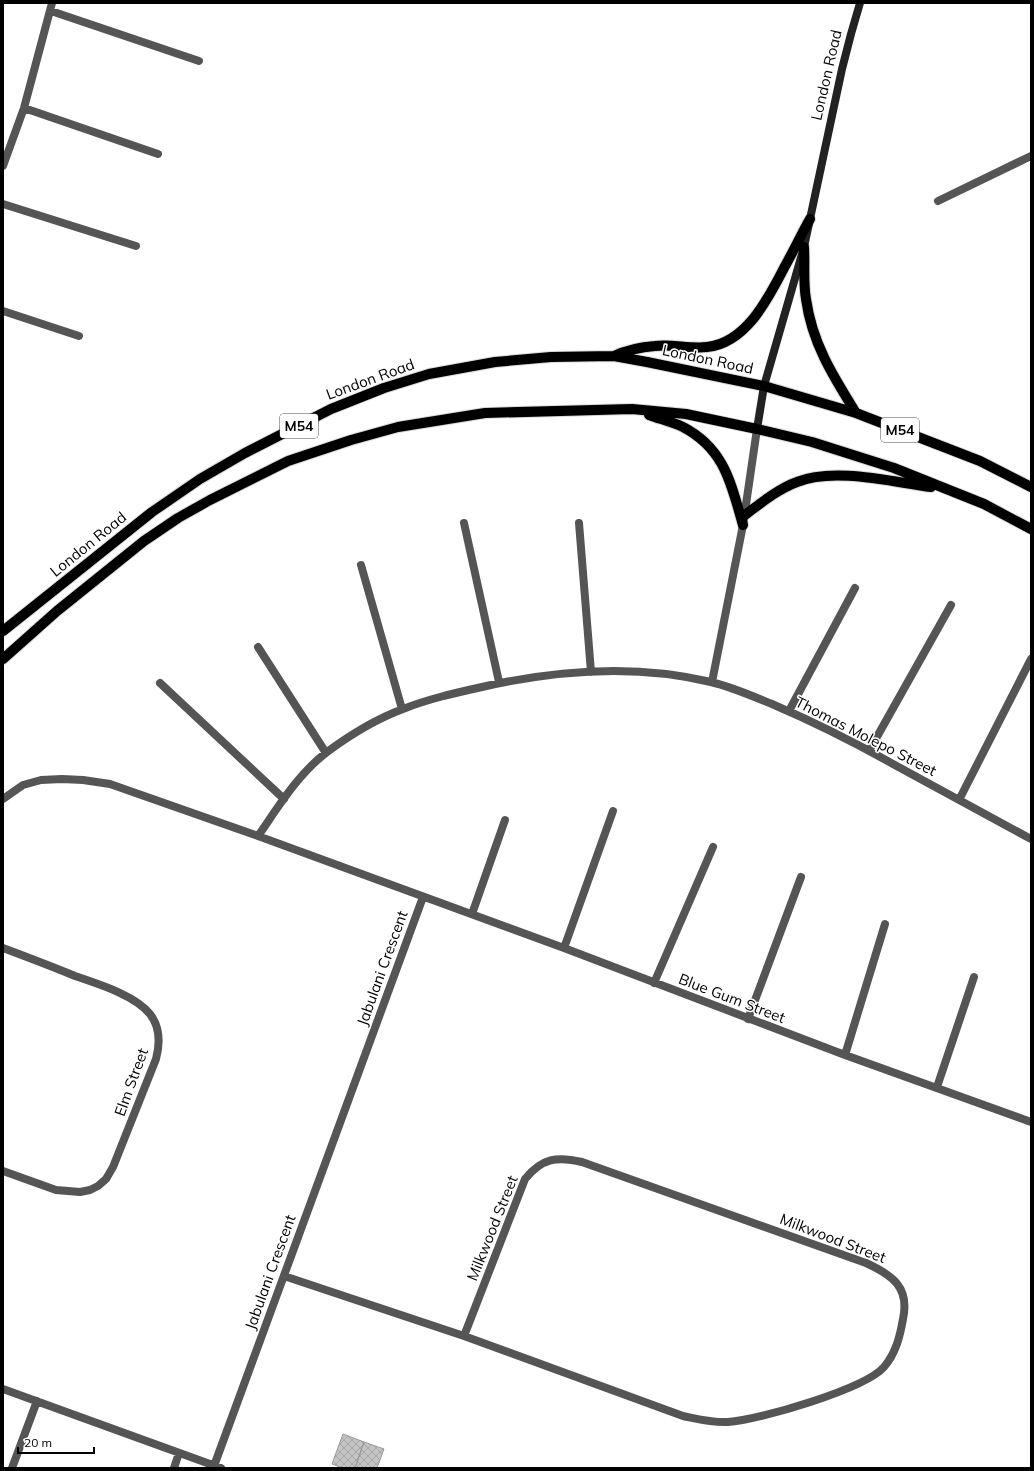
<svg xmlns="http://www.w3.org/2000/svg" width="1034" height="1471" font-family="Mulish,sans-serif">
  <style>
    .building { fill: url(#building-cross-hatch); stroke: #999 }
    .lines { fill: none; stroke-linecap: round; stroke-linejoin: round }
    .primary-casing { stroke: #dbdbdb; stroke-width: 12 }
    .lane { stroke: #555; stroke-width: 8 }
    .street { stroke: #555; stroke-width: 8 }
    .secondary { stroke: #222; stroke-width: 8 }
    .primary { stroke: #000; stroke-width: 10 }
    .labels { text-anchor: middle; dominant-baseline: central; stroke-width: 3; stroke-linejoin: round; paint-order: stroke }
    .shield { fill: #fff; stroke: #4c4c4c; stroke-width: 1 }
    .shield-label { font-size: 14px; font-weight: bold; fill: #000 }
    .street-label { font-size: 15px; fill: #000; stroke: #fff }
  </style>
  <defs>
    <pattern id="building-cross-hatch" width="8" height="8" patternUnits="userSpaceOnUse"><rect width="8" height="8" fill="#c4c4c4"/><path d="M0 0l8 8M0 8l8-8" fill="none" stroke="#a7a7a7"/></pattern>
  </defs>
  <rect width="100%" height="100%" fill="#fff"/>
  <path class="building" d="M343,1434l21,8 -9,26h-12l-11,-4z
    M364,1442l20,7 -7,19h-22z"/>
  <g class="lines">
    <defs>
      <path id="primary" d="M804,247c1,17 -1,35 2,52 6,44 27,77 50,114
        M614,356c13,-6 27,-9 41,-10 17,-2 35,3 52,1 39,-4 61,-48 77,-79 9,-16 17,-33 26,-49
        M649,415c11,4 23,7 34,12 42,22 48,57 60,98
        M745,515c16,-12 33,-26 52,-33 37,-15 95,0 134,5
        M3,631l149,-119 48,-33 45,-26 86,-44 53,-21 45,-14 66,-12 56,-5 63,-1 33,6 117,24 92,27 124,48 51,26
        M3,659l54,-48 87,-70 34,-23 32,-18 78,-39 63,-21 47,-13 87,-14 147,-4 54,5 71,15 55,13 82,26 90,36 47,25"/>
    </defs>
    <use href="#primary" class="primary-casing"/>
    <path class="lane" d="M938,201l93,-45"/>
    <path class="street" d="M51,11l148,50
      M24,108l134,46
      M3,166l21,-58 28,-105
      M3,204l133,42
      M3,311l76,25
      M464,523l35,159
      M579,523l12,149
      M361,565l41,144
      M258,647l68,106
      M712,682l31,-157 14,-96
      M160,683l124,116
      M789,711l66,-123
      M869,751l82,-146
      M3,799l20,-14 18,-5 21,-1 21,1 27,4 148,52 306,112 281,107 186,67
      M959,800l72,-141
      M258,836c21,-30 40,-62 69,-84 23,-17 49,-33 76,-43 25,-10 52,-16 79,-22 74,-17 155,-23 229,-5 21,5 41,14 61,22 42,18 82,38 121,60 46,25 92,50 138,75
      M472,914l33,-94
      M3,948c24,9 48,18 72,28 23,8 60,19 75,38 10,13 10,30 6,45l-43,108 -7,12 -8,7 -8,4 -10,2 -24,-2 -53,-19
      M564,948l49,-137
      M654,983l59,-136
      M748,1019l53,-142
      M845,1055l40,-131
      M937,1087l37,-110
      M284,1276l180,60 219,80c15,3 30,7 45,6 31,-2 137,-33 156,-55 12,-14 16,-31 19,-48 7,-32 -11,-44 -37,-56l-284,-101c-25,-6 -40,-4 -57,17l-61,157
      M3,1389l218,79
      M214,1466l209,-569
      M12,1468l25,-67
      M174,1468l5,-15"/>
    <path class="secondary" d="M757,429l7,-43 40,-139 38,-178 9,-35 9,-31"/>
    <use href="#primary" class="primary"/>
  </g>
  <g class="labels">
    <g class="shield">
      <rect x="280" y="414" width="38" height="24" rx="3"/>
      <rect x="881" y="418" width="38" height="24" rx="3"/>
    </g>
    <g class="shield-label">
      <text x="299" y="426">M54</text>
      <text x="900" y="430">M54</text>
    </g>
    <g class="street-label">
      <text transform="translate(826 75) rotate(-77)">London Road</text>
      <text transform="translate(708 359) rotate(12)">London Road</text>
      <text transform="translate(370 379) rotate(-20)">London Road</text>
      <text transform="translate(88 544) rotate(-39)">London Road</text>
      <text transform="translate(866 736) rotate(27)">Thomas Molepo Street</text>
      <text transform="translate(382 968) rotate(-70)">Jabulani Crescent</text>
      <text transform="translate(732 998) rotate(21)">Blue Gum Street</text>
      <text transform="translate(131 1082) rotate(-70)">Elm Street</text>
      <text transform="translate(492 1228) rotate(-68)">Milkwood Street</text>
      <text transform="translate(833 1238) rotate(21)">Milkwood Street</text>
      <text transform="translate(270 1272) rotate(-70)">Jabulani Crescent</text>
    </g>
  </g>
  <rect width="1034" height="1471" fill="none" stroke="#000000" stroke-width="8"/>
  <path d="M18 1447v6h76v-6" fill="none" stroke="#000000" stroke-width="2"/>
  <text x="24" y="1447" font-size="12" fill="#000000" stroke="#ffffff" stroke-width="3" paint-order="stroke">20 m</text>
</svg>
